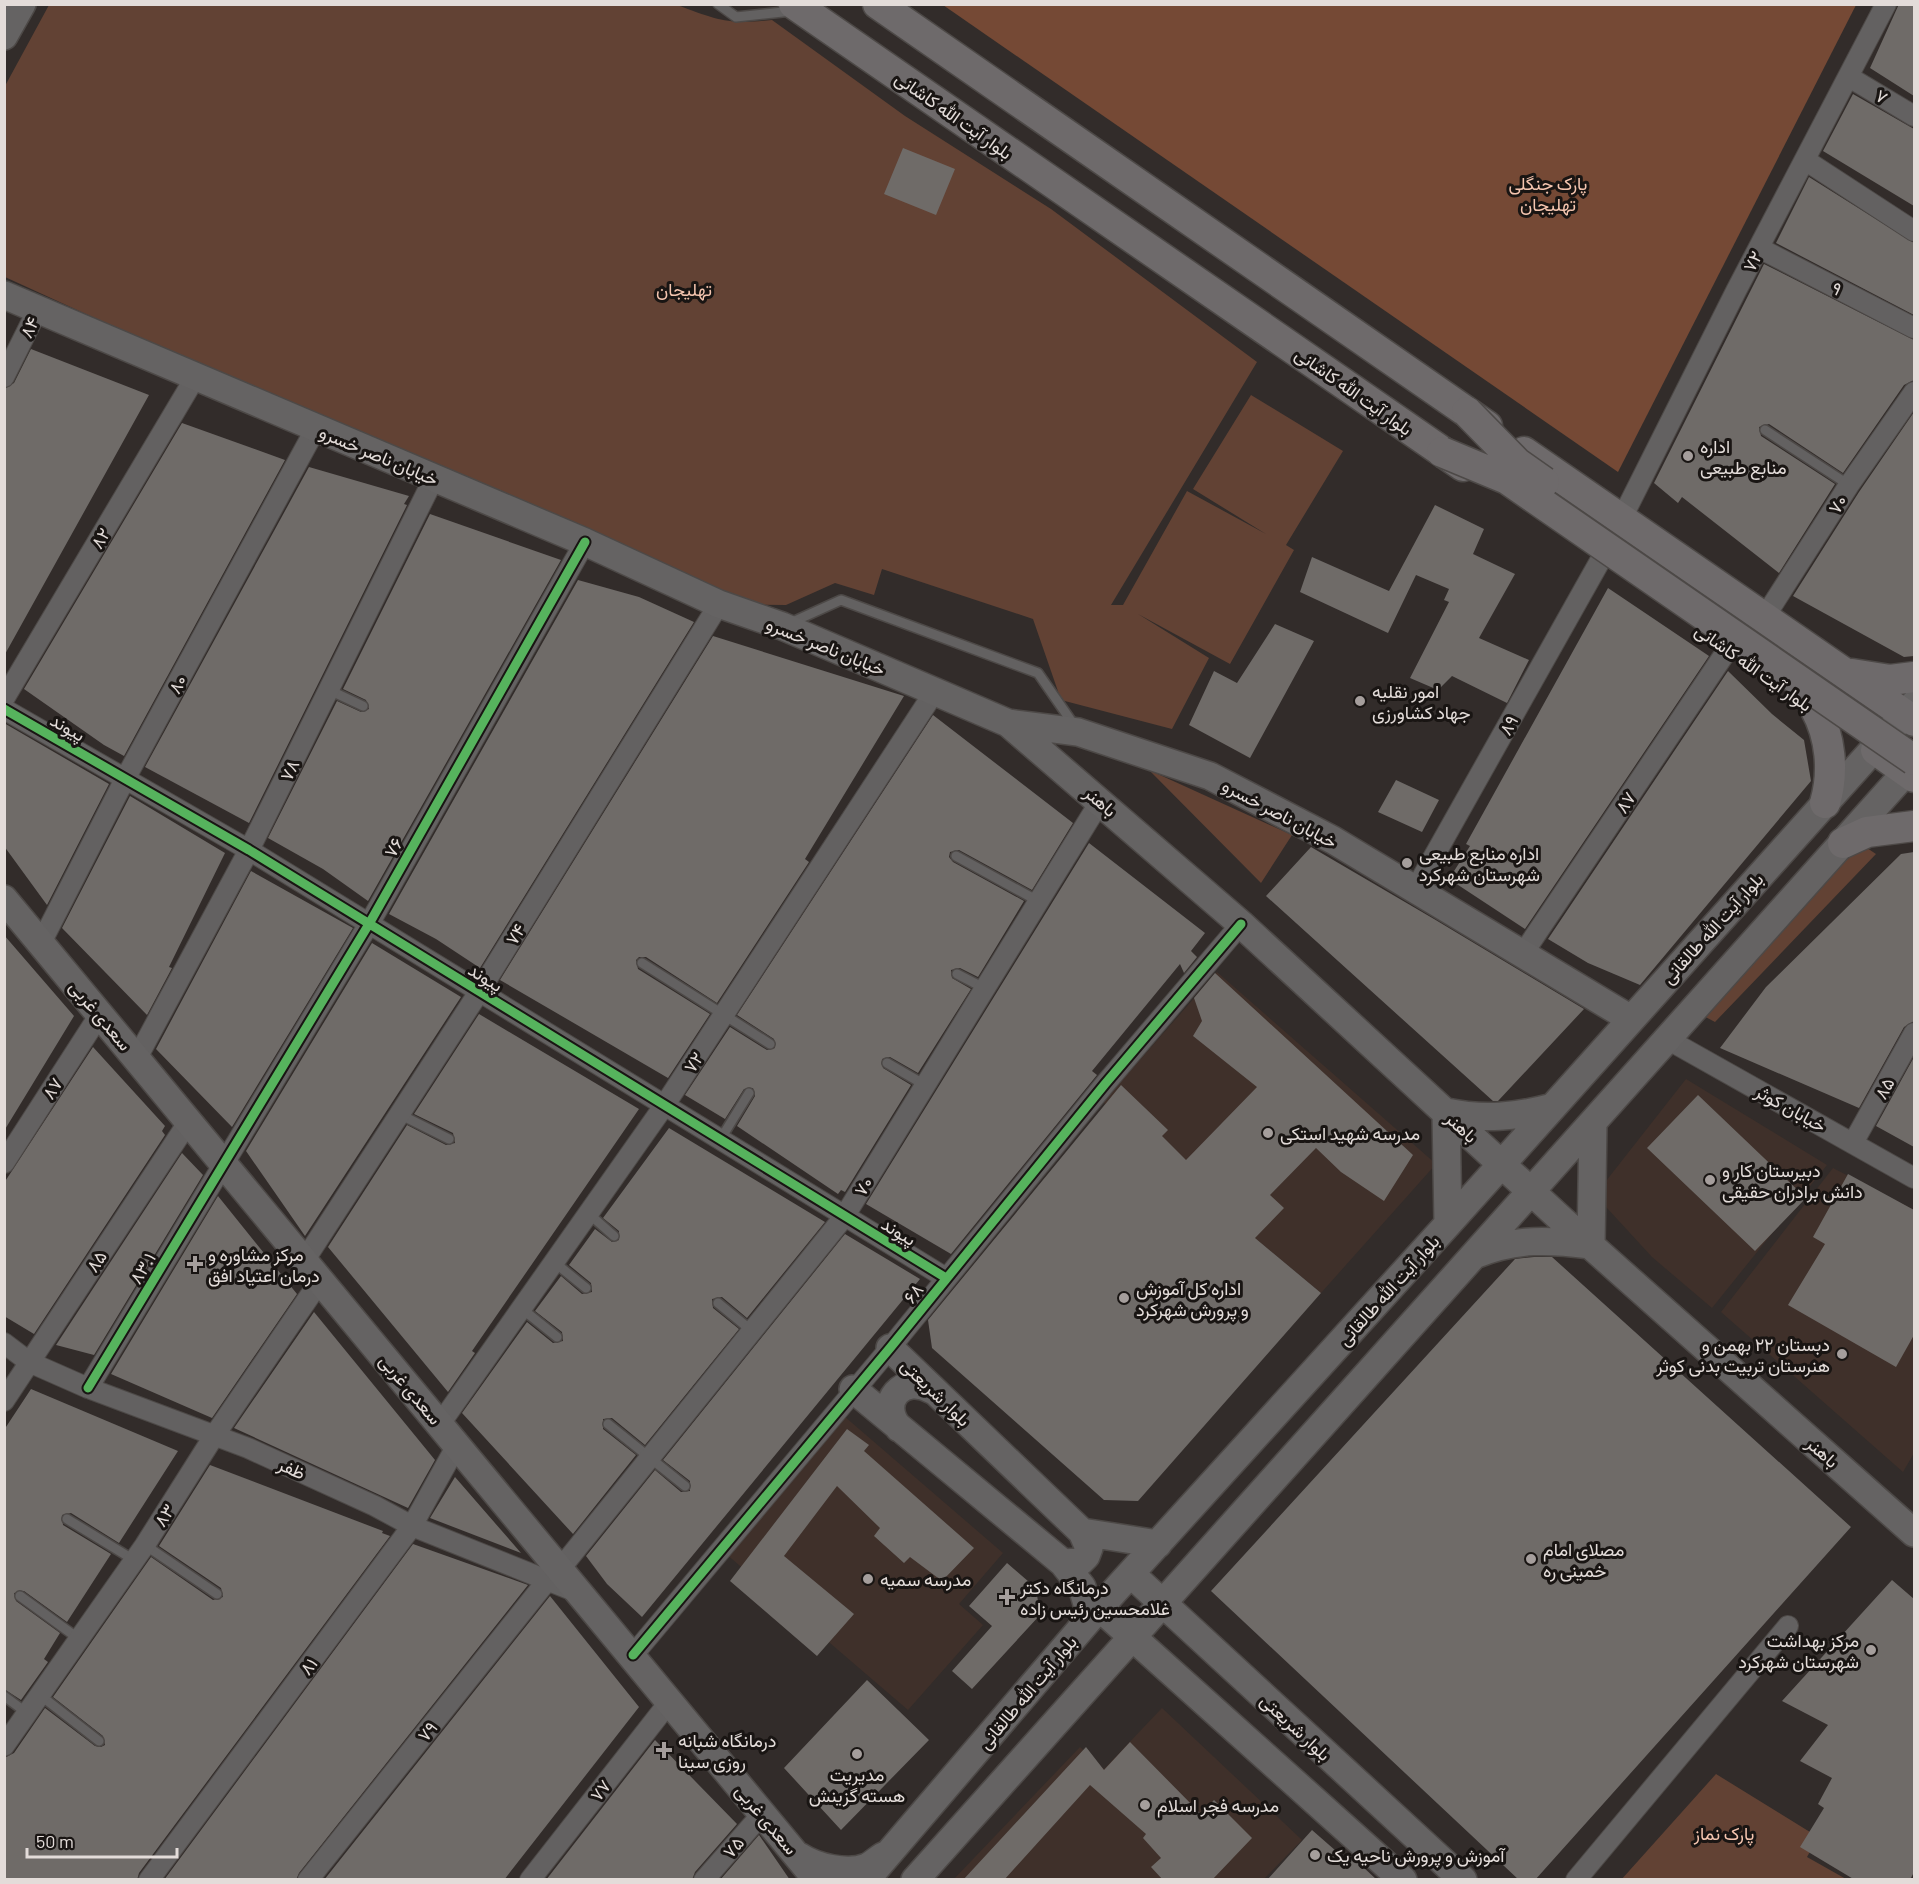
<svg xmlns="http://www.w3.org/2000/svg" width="1919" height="1884" font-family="Barlow,Vazirmatn,sans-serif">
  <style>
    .built { fill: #3f302a }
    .green { fill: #624234 }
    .forest { fill: #754935 }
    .building { fill: #6f6b68 }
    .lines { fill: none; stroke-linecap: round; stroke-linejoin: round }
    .lane-casing { stroke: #4d4947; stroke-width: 12 }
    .street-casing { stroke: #4d4947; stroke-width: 22 }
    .secondary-casing { stroke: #4d4947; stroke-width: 30 }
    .primary-casing { stroke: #4d4947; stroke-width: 33 }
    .lane { stroke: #636161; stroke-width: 9 }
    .street { stroke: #636161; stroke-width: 20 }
    .secondary { stroke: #656363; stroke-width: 27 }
    .primary { stroke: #6e6a6b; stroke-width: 30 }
    .primary-bridge-casing { stroke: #4d4947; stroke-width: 33; stroke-linecap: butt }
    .primary-bridge { stroke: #6e6a6b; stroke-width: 30 }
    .cycleway-casing { stroke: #191513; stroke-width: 13 }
    .cycleway { stroke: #56b35d; stroke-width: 9 }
    .poi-dot { fill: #a59e9c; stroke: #191513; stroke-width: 2 }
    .labels { text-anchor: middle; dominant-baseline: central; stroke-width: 6; stroke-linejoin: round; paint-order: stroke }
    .street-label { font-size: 18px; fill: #e3dcd9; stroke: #191513 }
    .park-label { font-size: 18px; fill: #f5c5af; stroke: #191513 }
    .poi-label { font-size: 18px; fill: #e3dcd9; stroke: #191513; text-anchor: start }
  </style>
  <rect width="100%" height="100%" fill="#322c2a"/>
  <path class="built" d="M1217,972l219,192 -115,129 -116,-96 -102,-95z
    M1686,1079l141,86 -115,143 -60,-51 -57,-62z
    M1833,1168l81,42v243l-11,19 -182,-160z
    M844,1416l159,137 -44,51 24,21 -75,85 -183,-157z
    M1162,1708l140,132 -38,39 -311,1 127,-133 24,22z"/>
  <path class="green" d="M49,5h628c41,15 51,20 95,15l133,96 146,93 206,153 -146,243h12l64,-114 79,43 -73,-45 58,-94 92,56 -57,94 8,5 -64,114 -92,-50 71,44 -37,71 -111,-29 -28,-81 -151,-50 -8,26 -39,-12 -49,22 -67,-1 -714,-327v-191z
    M1149,770l143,65 -31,48z
    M1858,842l18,12 -161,168 -17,-9z
    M1716,1774l102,63 -11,20 39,22 -225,1z"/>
  <path class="forest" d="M943,5h913l-238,467z"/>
  <path class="building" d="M1899,4h15v92l-44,-28z
    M1853,94l61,35v77l-91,-55z
    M903,148l52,21 -19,46 -52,-21z
    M1809,177l105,66v72l-138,-72z
    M1764,264l150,76v40l-10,5 -61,88 -74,-49 -10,3 2,9 74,48 -56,89 -97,-76 -4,6 -24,-20z
    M31,349l118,46 -145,261v-267l10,-6z
    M1914,412v244l-10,1 -111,-61 66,-104z
    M182,423l103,37 -161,296 -20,-11 -80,-56z
    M309,467l100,29 -5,8 3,1 -158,318 -104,-56z
    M1435,505l49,24 -11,25 42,20 -36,64 50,22 -22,43 -55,-27 -14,14 -28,-12 39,-76 -5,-2 5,-11 -33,-14 -28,58 -88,-41 12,-35 77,34z
    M430,514l131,46 -193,341 -45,-32 -55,-31 69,-137 24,11 8,-3 -3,-9 -23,-11z
    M578,580l61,17 55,25 -214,346 -44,-29 -47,-25z
    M1608,588l101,68 -184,273 -76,-50 21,-33 -4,-2z
    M1275,624l39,17 -64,117 -61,-33 25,-54 23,12z
    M713,636l191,60 -99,163 4,3 -92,141 -71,-46h-7l-3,3 2,9 72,45 -42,64 -168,-98z
    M1728,671l44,43 32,26 7,41 -171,204 -52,-22 -40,-24z
    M933,715l140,108 -41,67 -73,-40 -9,2 -1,5 4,5 71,39 -46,76 -18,-9 -9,2 1,8 19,11 -53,84 -28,-16 -8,2 1,9 28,17 -66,107 -4,-2 -3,4 -101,-68 18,-30 -2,-8 -9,1 -19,30 -40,-24 45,-68 37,23 8,-2 -1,-9 -37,-24z
    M4,723l105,61 -62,121 -43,-59z
    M1396,780l43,20 -17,32 -44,-20z
    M130,796l95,57 -56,114 3,1 -25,47 -85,-87z
    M1089,843l116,90 -14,18 6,6 -13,16 -4,-9 -88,107 5,4 -146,179 -85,-50z
    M1311,847l123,72 150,90 -86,92h-5l-227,-205z
    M1914,852v169l-10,6 -45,81 -139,-60 46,-61 135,-133z
    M251,871l102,57 -121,199 -76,-78z
    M4,935l70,81 -70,115z
    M372,943l89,54 -156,239 -59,-85z
    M1215,973l198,182 -29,46 -43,-29 -25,-24 -46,47 14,13 -29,30 66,55 -183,208 -34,-1 -172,-152 -4,-28 193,-235 47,45 -6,6 24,24 71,-73 -64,-51 9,-15 -8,-23z
    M479,1014l160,95 -167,242 3,2 -27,39 -120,-145 79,-122 39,20 9,-2 -2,-10 -39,-19z
    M93,1047l72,79 -3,5 3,4 -131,199 -30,-18v-133z
    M1914,1057v90l-38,-21z
    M1698,1095l108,103 -51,53 -108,-103z
    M669,1128l156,94 -78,96 -25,-21 -10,2 1,9 26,21 -94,116 -33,-27 -9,1v10l33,26 -63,79 -111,-121 65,-91 26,21 10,-2 -1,-9 -27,-21 26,-35 21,18 10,-2 -1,-9 -22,-18 26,-36 17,13 7,-2v-9l-16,-13z
    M182,1153l21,22 -109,180 -38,-10z
    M1848,1174l66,36v125l-18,32 -108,-62 37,-61 -12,-7z
    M218,1196l79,98 -85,124 -101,-44z
    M845,1234l75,45 -278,338 -35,-33 -21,-28 69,-86 26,22 9,-1v-10l-27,-21z
    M1534,1257h18l299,270 -316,353h-16l-308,-289 304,-332z
    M314,1312l121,148 -27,48 -174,-80z
    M31,1389l147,62 -59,92 -48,-30 -9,2 1,10 48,29 -44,68 -43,-31 -10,2 2,8 44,32 -16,26 4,3 -27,38 -17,-11v-259z
    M847,1429l22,16 -5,6 110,97 -32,33 -32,-24 -6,6 -30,-27 6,-8 -43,-42 -53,70 70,58 -37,42 -87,-75z
    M210,1465l173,66 -1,2 8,3 -251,337 -2,7h-133v-122l10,-5 31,-45 50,38 6,1 4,-2 -2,-9 -50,-39 98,-140 62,43 10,-3 -2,-9 -62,-42z
    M455,1477l66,76 -91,-35z
    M413,1544l115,41 -229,288 -3,7h-132z
    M1007,1563l29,25 4,27 -68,74 -20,-18 40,-45 -23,-20z
    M1892,1580l22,19v273l-4,8h-55l-55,-33 24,-39 -6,-4 14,-26 -32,-17 28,-36 -46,-24z
    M550,1596l89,111 -135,173h-180z
    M867,1680l62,60 -88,90 -57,-62z
    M655,1740l82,84 -42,48 -3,8h-146z
    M1130,1742l71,72 13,-14 38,38 -40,42h-49l-12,-13 10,-9 -18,-20 3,-4 -56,-49 -86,95h-41l123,-133 18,23z
    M1312,1830l32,28 4,-5 29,27h-110z
    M759,1835l31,45h-70z"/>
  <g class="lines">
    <defs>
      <path id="lane" d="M718,4l18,13 56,-6
        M1765,430l84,55
        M788,624l53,-24 197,73 36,52
        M329,690l34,16
        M956,856l82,45
        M642,963l128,81
        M957,974l27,14
        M887,1063l38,22
        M399,1114l50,25
        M720,1140l29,-47
        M588,1213l26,23
        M554,1262l32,26
        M718,1303l34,28
        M521,1308l36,29
        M608,1424l77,62
        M67,1519l67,41
        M145,1545l72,49
        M20,1596l59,43
        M40,1695l59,46
        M4,1696l23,17"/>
      <path id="street" d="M1849,77l65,39
        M1805,160l109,71
        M1759,248l155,80
        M4,377l34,-68
        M1621,520l115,-229 150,-287
        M1764,618l85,-133 65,-93
        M4,699l192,-323
        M4,709l245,141 697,428
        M1415,890l185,-329
        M41,943l84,-164 191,-351
        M1522,955l206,-306
        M1667,1039l247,139
        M137,1058l112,-208 185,-372
        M1853,1143l61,-110
        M4,1163l96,-149
        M304,1261l175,-269 240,-388
        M4,1343l25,19 59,26 160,60 127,58 37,20 167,67
        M88,1388l281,-464 216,-382
        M4,1401l185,-280
        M440,1424l224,-318 271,-415
        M560,1569l284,-352 257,-417
        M633,1655l257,-307 215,-264 136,-160
        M4,1746l141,-201 69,-109 106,-155
        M149,1880l263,-354 45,-81
        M308,1880l238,-298
        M530,1880l140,-179
        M704,1880l58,-66
        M1576,1880l212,-254"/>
      <path id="secondary" d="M4,36l18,-32
        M4,295l581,247 134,62 63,22 226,97 70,9 132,44 123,64 298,179
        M1008,723l233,201 321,296 352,313
        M4,899l813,981
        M1446,1112l2,112
        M1446,1112c38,8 69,5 107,-5
        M1591,1245l2,-122
        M1477,1254c39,-16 73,-14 114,-9
        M890,1348l192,184 76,12
        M853,1389l210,174 19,24 9,30
        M899,1428c-22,-26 4,-55 33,-38
        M1063,1563l17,-1 6,-6 3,-8 -7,-16
        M1131,1574l332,306
        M1100,1608l303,272
        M799,1856c17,11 48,19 68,11 6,-3 11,-8 16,-11
        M866,1880l225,-263 357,-393 466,-520
        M915,1880l999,-1117"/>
      <path id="primary" d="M794,4l669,462
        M878,4l609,422
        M1524,452l390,269
        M1852,674l38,6 24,-3
        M1815,708c16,29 19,64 10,95
        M1876,750l38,27
        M1843,843l24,-11 47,-6"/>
    </defs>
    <use href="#lane" class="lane-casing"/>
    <use href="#street" class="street-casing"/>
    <use href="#secondary" class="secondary-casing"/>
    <use href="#primary" class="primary-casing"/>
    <use href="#lane" class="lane"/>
    <use href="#street" class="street"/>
    <use href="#secondary" class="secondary"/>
    <use href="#primary" class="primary"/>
    <defs>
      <path id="primary-bridge" d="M1467,412l50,51 27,19
        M1442,452l65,27 407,281"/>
    </defs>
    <use href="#primary-bridge" class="primary-bridge-casing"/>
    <use href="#primary-bridge" class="primary-bridge"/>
    <defs>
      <path id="cycleway" d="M4,709l245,141 697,428
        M88,1388l281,-464 216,-382
        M633,1655l257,-307 215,-264 136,-160"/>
    </defs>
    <use href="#cycleway" class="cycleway-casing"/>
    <use href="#cycleway" class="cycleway"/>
  </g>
  <g class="poi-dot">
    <circle cx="1688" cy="456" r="6"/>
    <circle cx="1360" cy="701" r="6"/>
    <circle cx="1407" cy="863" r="6"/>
    <circle cx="1268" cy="1133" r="6"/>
    <circle cx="1710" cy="1180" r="6"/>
    <path d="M192 1255h6v6h6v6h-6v6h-6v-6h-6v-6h6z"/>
    <circle cx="1124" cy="1298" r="6"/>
    <circle cx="1842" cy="1354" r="6"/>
    <circle cx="1531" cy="1559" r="6"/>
    <circle cx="868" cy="1579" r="6"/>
    <path d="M1004 1588h6v6h6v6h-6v6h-6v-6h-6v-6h6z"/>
    <circle cx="1871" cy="1650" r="6"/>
    <path d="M661 1741h6v6h6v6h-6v6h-6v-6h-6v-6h6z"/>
    <circle cx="857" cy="1754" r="6"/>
    <circle cx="1145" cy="1805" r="6"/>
    <circle cx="1315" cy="1855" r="6"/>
  </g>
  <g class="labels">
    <g class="street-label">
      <text transform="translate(1882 96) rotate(31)">۷</text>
      <text transform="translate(954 115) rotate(35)">بلوار آیت الله کاشانی</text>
      <text transform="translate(1752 261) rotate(-62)">۷۲</text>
      <text transform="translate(1837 288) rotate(27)">۹</text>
      <text transform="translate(29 327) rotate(-64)">۸۴</text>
      <text transform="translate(1354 391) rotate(35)">بلوار آیت الله کاشانی</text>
      <text transform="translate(379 455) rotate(23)">خیابان ناصر خسرو</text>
      <text transform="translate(1837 504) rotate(-57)">۷۰</text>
      <text transform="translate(100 538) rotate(-59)">۸۲</text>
      <text transform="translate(826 646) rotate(22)">خیابان ناصر خسرو</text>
      <text transform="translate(1754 667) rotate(35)">بلوار آیت الله کاشانی</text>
      <text transform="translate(177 684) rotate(-61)">۸۰</text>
      <text transform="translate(1508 725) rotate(-61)">۸۹</text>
      <text transform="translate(68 727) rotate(30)">پیوند</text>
      <text transform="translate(289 770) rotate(-64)">۷۸</text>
      <text transform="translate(1101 801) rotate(41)">باهنر</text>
      <text transform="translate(1625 802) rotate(-56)">۸۷</text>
      <text transform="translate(1280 813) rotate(28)">خیابان ناصر خسرو</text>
      <text transform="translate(393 847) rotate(-60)">۷۶</text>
      <text transform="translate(1712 928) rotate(-48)">بلوار آیت الله طالقانی</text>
      <text transform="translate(515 934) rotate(-58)">۷۴</text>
      <text transform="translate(486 977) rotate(32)">پیوند</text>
      <text transform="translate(101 1015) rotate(50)">سعدی غربی</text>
      <text transform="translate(693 1062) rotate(-57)">۷۲</text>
      <text transform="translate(52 1088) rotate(-57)">۸۷</text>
      <text transform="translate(1884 1088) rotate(-61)">۸۵</text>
      <text transform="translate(1791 1108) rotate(29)">خیابان کوثر</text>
      <text transform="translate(1462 1127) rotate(43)">باهنر</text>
      <text transform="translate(863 1186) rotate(-58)">۷۰</text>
      <text transform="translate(899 1231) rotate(31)">پیوند</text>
      <text transform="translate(96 1261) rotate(-56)">۸۵</text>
      <text transform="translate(142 1268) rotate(-59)">۸۳.۱</text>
      <text transform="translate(1388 1290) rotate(-48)">بلوار آیت الله طالقانی</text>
      <text transform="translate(913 1293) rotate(-51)">۶۸</text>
      <text transform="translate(411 1389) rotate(50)">سعدی غربی</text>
      <text transform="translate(936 1392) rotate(44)">بلوار شریعتی</text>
      <text transform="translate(1823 1452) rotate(42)">باهنر</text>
      <text transform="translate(292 1468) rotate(24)">ظفر</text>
      <text transform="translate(164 1515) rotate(-57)">۸۳</text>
      <text transform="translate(308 1666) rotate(-53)">۸۱</text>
      <text transform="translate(1027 1692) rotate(-50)">بلوار آیت الله طالقانی</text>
      <text transform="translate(1296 1727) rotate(43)">بلوار شریعتی</text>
      <text transform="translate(427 1731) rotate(-51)">۷۹</text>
      <text transform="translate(600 1790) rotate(-52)">۷۷</text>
      <text transform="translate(767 1819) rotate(50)">سعدی غربی</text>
      <text transform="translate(733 1847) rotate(-49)">۷۵</text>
    </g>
    <g class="park-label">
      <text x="1548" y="183">پارک جنگلی<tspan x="1548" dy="21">تهلیجان</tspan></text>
      <text x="684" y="289">تهلیجان</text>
      <text x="1724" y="1833">پارک نماز</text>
    </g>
    <g class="poi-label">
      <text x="1700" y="446">اداره<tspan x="1700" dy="21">منابع طبیعی</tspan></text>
      <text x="1372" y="691">امور نقلیه<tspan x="1372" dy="21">جهاد کشاورزی</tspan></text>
      <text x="1419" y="853">اداره منابع طبیعی<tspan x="1419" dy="21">شهرستان شهرکرد</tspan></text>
      <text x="1280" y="1133">مدرسه شهید استکی</text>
      <text x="1722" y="1170">دبیرستان کار و<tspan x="1722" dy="21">دانش برادران حقیقی</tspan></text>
      <text x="208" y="1254">مرکز مشاوره و<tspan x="208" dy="21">درمان اعتیاد افق</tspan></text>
      <text x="1136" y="1288">اداره کل آموزش<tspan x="1136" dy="21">و پرورش شهرکرد</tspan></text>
      <text x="1830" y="1344" text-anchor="end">دبستان ۲۲ بهمن و<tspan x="1830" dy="21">هنرستان تربیت بدنی کوثر</tspan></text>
      <text x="1543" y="1549">مصلای امام<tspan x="1543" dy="21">خمینی ره</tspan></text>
      <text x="880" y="1579">مدرسه سمیه</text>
      <text x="1020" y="1587">درمانگاه دکتر<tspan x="1020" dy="21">غلامحسین رئیس زاده</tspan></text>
      <text x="1859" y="1640" text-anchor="end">مرکز بهداشت<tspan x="1859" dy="21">شهرستان شهرکرد</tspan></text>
      <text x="678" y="1740">درمانگاه شبانه<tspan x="678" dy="21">روزی سینا</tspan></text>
      <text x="857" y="1774" text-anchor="middle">مدیریت<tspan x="857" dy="21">هسته گزینش</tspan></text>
      <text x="1157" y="1805">مدرسه فجر اسلام</text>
      <text x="1327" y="1855">آموزش و پرورش ناحیه یک</text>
    </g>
  </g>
  <rect width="1919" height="1884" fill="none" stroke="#e3dcd9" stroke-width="12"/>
  <path d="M27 1848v9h150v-9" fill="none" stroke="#e3dcd9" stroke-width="3"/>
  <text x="36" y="1848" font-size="18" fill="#e3dcd9" stroke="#191513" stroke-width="4.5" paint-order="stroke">50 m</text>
</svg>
